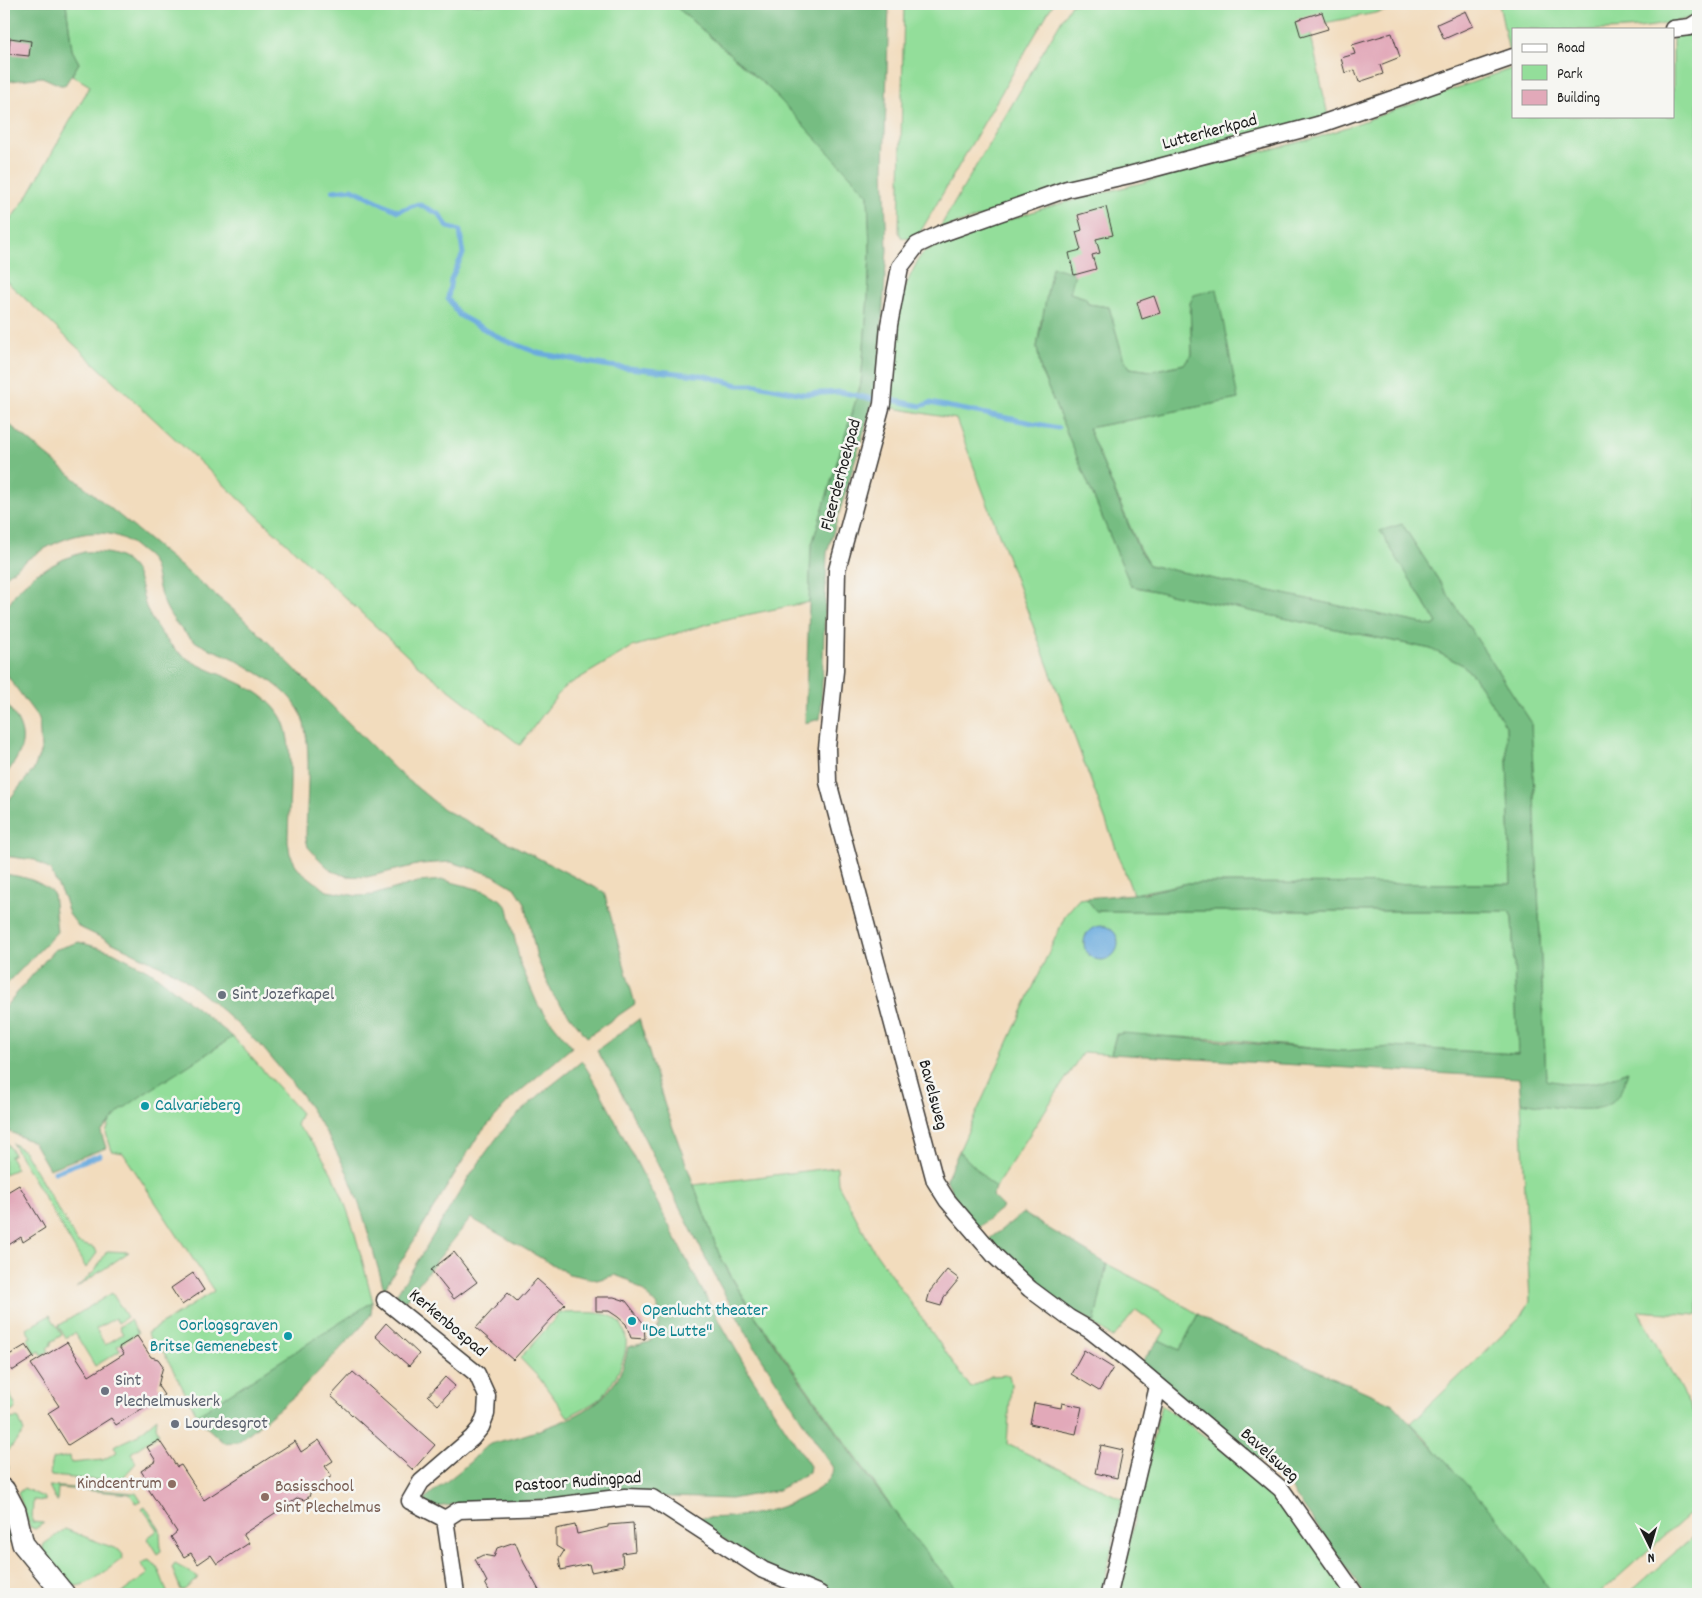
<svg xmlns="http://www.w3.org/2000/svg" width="1702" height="1598" font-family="Dekko,sans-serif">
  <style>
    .green { fill: #93de9a; stroke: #587d5b; fill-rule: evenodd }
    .forest { fill: #76bd82; stroke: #496c4f }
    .water { fill: #6babde; stroke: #44647d }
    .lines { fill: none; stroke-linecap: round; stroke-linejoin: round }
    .stream { stroke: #6babde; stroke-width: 5 }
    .building { fill: #e2a9b9 }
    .minor-casing { stroke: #3c3934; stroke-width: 19 }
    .tertiary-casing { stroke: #3c3934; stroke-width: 24 }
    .minor { stroke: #fff; stroke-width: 16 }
    .tertiary { stroke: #fff; stroke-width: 21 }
    .worship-dot { fill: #6b7280; stroke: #f6f6f2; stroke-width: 2 }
    .culture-dot { fill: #0f9aa8; stroke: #f6f6f2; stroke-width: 2 }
    .education-dot { fill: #8d6e63; stroke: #f6f6f2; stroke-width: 2 }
    .labels { text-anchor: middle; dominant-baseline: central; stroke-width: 5; stroke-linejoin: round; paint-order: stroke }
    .street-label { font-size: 18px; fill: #1c1c1c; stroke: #f6f6f2 }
    .worship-label { font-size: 18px; fill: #5b616d; stroke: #f6f6f2; text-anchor: start }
    .culture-label { font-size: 18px; fill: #0d838f; stroke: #f6f6f2; text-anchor: start }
    .education-label { font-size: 18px; fill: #785e54; stroke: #f6f6f2; text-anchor: end }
  </style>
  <rect width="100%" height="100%" fill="#f6f6f2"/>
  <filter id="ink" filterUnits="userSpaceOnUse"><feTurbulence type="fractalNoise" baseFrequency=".02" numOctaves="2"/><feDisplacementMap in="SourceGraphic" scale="10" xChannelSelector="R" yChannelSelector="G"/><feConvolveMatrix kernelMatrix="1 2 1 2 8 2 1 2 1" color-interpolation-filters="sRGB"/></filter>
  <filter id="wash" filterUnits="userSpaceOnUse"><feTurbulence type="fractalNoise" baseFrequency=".0096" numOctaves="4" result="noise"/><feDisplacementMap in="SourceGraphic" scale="20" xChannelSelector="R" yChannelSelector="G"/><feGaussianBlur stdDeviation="1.12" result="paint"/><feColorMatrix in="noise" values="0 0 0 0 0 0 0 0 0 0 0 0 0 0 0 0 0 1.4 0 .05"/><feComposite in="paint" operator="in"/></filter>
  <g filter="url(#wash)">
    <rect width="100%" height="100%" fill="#f2dcbd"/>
    <path class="green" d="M66,4h607l98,86 97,104 2,56 -2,47 -7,86 -50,165 -2,54 -92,19 -85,26 -69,41 -43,57 -104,-81 -412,-385v-50l24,-34 62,-109 -18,-11 7,-12 -7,-13z
      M904,4h149l-135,232 -9,3 -8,-2 -2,-5z
      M1071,4h350l-112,22 19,90 -389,113z
      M1499,4h199v11c-58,21 -124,14 -185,14v22l-4,1z
      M1698,31v1284l-60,-4 60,110v85l-99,88h-46l-129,-158 -13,-13 111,-107 8,-15 -9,-199 75,7 31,-38c-32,16 -46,16 -81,9l-15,-358 -129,-198 16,69 19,30 -5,3 -283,-61 -10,-17 -51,-120 150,-29 -48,-96 2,52 -8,9 -33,7 -21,-3 -7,-11 -14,-50 -21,-3 -2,-6 -16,-5 -29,27 -4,27 4,24 90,215 300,63 32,16 12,13 31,47 5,159 -323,-1 -55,11 -177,-475 -68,-12 10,-106 21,-43 6,-7 22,-10 97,-33 275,-71 194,-69v48h160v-79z
      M1086,898l11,13h412l3,6 6,137 -128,-7 -47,4 -123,-12 -104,-5 -5,20 -28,-2 -88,136 -36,-37 107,-237 13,-15zM1096,927l21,14 -3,12 -9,6 -21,-15 2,-10z
      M233,1037l68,76 -5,12c47,43 61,117 77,177l-176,113 -34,-64 -6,-1 -10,-17 67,-42 -91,-138 -11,-2 -6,-18 5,-15 24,-19z
      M4,1139l10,15 -4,2 7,13 -13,5z
      M12,1143l12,8 54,92 17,5 2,5 -11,15z
      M837,1167l1,17 35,65 98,139 20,-12 18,-1 2,9 -4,60 115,55 -20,95h-140l-45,-51 -168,-236 -30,-53 -25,-69z
      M107,1251l22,1 -53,36 19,-17z
      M1107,1264l56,29 35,21 -18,36 -21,-10 6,-9 -29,-21 -23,28 -19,-14z
      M112,1293l15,24 -9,6 -3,-5 -19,11 9,16 18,-11 -4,-7 11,-7 8,13 -21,13 3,5 -25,15 -20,-33 -9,5 -8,-12z
      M560,1313c13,0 41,-2 51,3 30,16 9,59 -7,78 -8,10 -25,16 -36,23l-28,-38 -20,-21z
      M50,1315l12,20 -11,7v3l-4,3 2,3 -7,4 -2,-4 -5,3 -8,-15 4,-2 -5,-8z
      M4,1382l12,25 -3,4 -9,1z
      M1161,1405c37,26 76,53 108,85 31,30 53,69 77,104h-229z
      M16,1418l3,1 5,13 -20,24 5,12 -5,4v-52z
      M157,1418l-1,8 3,8 -28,19 5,10 -17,19 -68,-6 -1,-3 3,-14 17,-3 1,7 32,-3 14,-8 -3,-6 22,-10z
      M49,1486l87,7 5,8 -5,2 -6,-9 -72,-6 -1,14z
      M24,1488l21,10v3l-12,-1 -1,22 12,1 -9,6 -5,-2 -12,-34z
      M145,1506l15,24 1,21 -4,3 -10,-16 11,-8 -16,-22z
      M4,1511l10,32 -3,1 -7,-10z
      M65,1529l54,21 4,5 -1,4c-14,9 -38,34 -55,25l-25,-33 2,-7z
      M1698,1532v62h-70z
      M149,1560c11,5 14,24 19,34h-48l28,-20 -7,-11z
      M175,1564l22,12v3l-13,11h-3l-9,-22z"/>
    <path class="forest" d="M4,4h62l6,46 7,13 -14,22h-5l-18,-8 -38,5z
      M673,4h216l-5,163 3,82 -9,136 -51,168 -6,158 -1,8 -15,4 6,-175 50,-165 7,-86 2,-47 -2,-55 -97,-105z
      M1052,267l23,6 -5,20 16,5 2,6 21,3 14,50 7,11 21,3 33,-7 8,-9 -2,-52 4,-8 23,-6 21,110 -150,29 50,120 11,17 284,61 4,-3 -57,-92 22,-7 129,198 15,358c34,6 50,6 82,-9 -3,10 -7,23 -15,31 -18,15 -70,3 -92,0l-2,-24 -408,-24 5,-19 7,-2 220,18 47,-4 128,7 -6,-137 -3,-6h-413l-10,-13 59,-5 43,-10 323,1 -5,-158 -31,-48 -12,-13 -32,-16 -300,-63 -90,-215 -4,-24z
      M4,420l244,202 148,148 47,39 161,83 31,112 -48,33 -34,-42 -16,-37 -12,-55 -9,-14 -23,-14 -42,-13 -30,2 -54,13 -21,-1 -14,-5 -10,-9 -14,-15 -2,-9c0,-32 8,-101 -7,-128 -12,-21 -37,-35 -58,-47 -18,-12 -40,-13 -56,-30 -13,-12 -22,-29 -26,-45 -2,-9 -3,-18 -7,-26 -3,-5 -9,-9 -14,-13 -41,-38 -100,-1 -134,29z
      M84,552c21,-1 46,2 54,25 4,11 5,23 9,33 6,13 15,25 24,35 27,31 87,32 110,72 15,26 7,92 7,124l2,13 8,15 29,22 31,5 15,-1 45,-13 26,-2 41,11 16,9 7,8 12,55 18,42 34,42 -61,52 -33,37 -94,153 -21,-74 -15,-41 -20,-38 -27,-42 -38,-46 -40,-37 -45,-37 -99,-47 -10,-13 -5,-16 -14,-28 -15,-10 -31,-4v-50l30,-37 7,-19 -2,-31 -33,-45 -2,-63 13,-20 18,-17 29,-15z
      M4,701c25,31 24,45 0,76z
      M4,874c20,3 33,5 49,19l4,39 -53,55z
      M79,942l34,10 40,21 80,64 -89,57 -25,18 -18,20 5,16 -57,21 -15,-26 -30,-14v-121l50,-58z
      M639,1019l26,87 54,148c28,56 66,105 102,156 45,63 88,127 141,184l-141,-1 -45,-20 -87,-56c44,2 79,-1 119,-22 11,-6 24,-14 25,-27l-81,-125 -33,-59 -104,-203 -18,-31z
      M582,1061l17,28 104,203 48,84 59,90 -1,6 -31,18 -47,9 -89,-3 -182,8 -32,4 -4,-3 1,-7c15,-12 31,-23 45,-36 5,-4 9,-10 14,-14 11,-8 27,-8 40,-13 49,-16 95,-31 104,-88l22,-5 9,-17 -1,-18 -15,-16 -15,-11 -13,-5 -18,5 -28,-6 -98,-56 -68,85 -7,-5 1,-5c35,-52 64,-109 102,-158 23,-29 55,-51 83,-74z
      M959,1151l36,37 -3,8 11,11 -29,24 -12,-19 -16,-33z
      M1023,1213l84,51 -13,60 -10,-8h-10l-90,-73z
      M372,1302l-1,12 -7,10 -67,70 -59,48 -14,1 -22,-20 -5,-8z
      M1198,1314l15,10 180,80 115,126 45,64h-188l-74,-105 -18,-18 -133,-107 19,-24 21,10z"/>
    <path class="water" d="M1084 943a17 17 0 1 1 34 0a17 17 0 1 1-34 0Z"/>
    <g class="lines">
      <path class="stream" d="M333,191l19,-2 46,22 20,-7 21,10 9,13 12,4 3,23 -12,25 -3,19 11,17 43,24 36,14 71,13 97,10 32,9h19l46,9 38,-2 32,7
        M892,400l29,6 9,-3 128,25
        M55,1172l45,-17"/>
    </g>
    <g id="blocks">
      <path class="building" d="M1466,11l7,15 -29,13 -7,-15z
        M1322,12l6,17 -27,8 -5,-17z
        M1392,33l8,24 -20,8 3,9 -24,8 -4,-12 -10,3 -4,-15 14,-4 -3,-9z
        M10,38l21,3 -2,15 -20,-2z
        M1106,207l7,28 -17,4 4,14 -8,2 4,14 -22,6 -5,-22 12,-3 -5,-18 6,-2 -4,-15z
        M1154,296l6,17 -18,6 -5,-17z
        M19,1185l26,43 -22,14 -2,-5 -17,11v-54z
        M454,1252l23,30 -23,17 -23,-29z
        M947,1270l12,9 -15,18 -3,9 -14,-4 3,-11z
        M193,1273l11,17 -22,15 -11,-17z
        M537,1279l28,25 -52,56 -37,-32 32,-35 9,8z
        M596,1297h18l12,4 18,23 1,15 -14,-1 -5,-14 -8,-7 -9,-6h-13z
        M386,1323l33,31 -10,12 -34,-30z
        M137,1336l14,21 7,2 5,7 -5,20 6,9 -48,30 -5,-7 -43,27 -20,-32 11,-7 -28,-42 36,-22 22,34 35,-22 -5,-7z
        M26,1345l8,12 -22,14 -8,-13z
        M1084,1350l29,18 -14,23 -28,-17z
        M353,1372l82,73 -22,25 -82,-74z
        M445,1377l10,9 -17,19 -10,-9z
        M1034,1403l27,5 1,-5 20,4 -6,27 -46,-10z
        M159,1440l18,27 4,-2 23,35 91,-59 6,11 18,-12 14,21 -8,5 7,10 -21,14 -2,7 -5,3 -6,-2 -55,36 6,9 -32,21 -6,-9 -13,9 -7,-11 -7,4 -13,-20 6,-5 -30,-45 3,-2 -9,-14 15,-10 -9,-14z
        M1101,1445l22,5 -6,28 -22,-5z
        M633,1523l2,28 -13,2 1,13 -32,6 -2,-8 -28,6 -2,-11 5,-8 -8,-5v-17l19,-4 2,9 31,-7v-2z
        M515,1542l9,21 17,31h-50l-6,-11 2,-1 -12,-23 8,-4 11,2 3,-9z"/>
    </g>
  </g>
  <g filter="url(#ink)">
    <use href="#blocks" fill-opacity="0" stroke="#3c3934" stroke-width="1"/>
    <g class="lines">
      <defs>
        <path id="minor" d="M1673,29l17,-2 8,-5
          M385,1300l92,74 10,22 -1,18 -5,13 -9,11 -51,44 -11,19 35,18
          M445,1519l14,-9 88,-3 78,-10 27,1 111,72 57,24
          M445,1519l11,75
          M1109,1594l49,-208
          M1355,1594l-74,-105 -152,-128 -39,-31 -21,-12 -39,-29 -35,-33 -48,-56 -12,-19 -107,-399 -1,-34 8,-77 2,-101 45,-166 7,-79 11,-58 17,-22 23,-11 127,-45 62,-14 189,-50 195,-68"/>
        <path id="tertiary" d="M4,1490l11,21 8,33 41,50"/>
      </defs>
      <use href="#minor" class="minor-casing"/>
      <use href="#tertiary" class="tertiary-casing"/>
      <use href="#minor" class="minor"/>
      <use href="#tertiary" class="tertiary"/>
    </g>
  </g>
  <g class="worship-dot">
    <circle cx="222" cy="995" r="5"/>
    <circle cx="105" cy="1391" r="5"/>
    <circle cx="175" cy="1424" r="5"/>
  </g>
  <g class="culture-dot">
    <circle cx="145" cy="1106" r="5"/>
    <circle cx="632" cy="1321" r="5"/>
    <circle cx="288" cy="1336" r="5"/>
  </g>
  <g class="education-dot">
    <circle cx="172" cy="1484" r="5"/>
    <circle cx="265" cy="1497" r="5"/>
  </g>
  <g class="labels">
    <g class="street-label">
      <text transform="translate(1210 133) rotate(-15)">Lutterkerkpad</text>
      <text transform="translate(842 475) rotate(-75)">Fleerderhoekpad</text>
      <text transform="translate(932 1095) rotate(75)">Bavelsweg</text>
      <text transform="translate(447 1324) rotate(40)">Kerkenbospad</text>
      <text transform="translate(1269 1456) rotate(42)">Bavelsweg</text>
      <text transform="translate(578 1483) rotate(-4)">Pastoor Rudingpad</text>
    </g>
    <g class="worship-label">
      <text x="232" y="995">Sint Jozefkapel</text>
      <text x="115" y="1381">Sint<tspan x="115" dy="21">Plechelmuskerk</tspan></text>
      <text x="185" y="1424">Lourdesgrot</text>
    </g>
    <g class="culture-label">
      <text x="155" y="1106">Calvarieberg</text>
      <text x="642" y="1311">Openlucht theater<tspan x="642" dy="21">"De Lutte"</tspan></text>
      <text x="278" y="1326" text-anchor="end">Oorlogsgraven<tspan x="278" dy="21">Britse Gemenebest</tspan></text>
    </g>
    <g class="education-label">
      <text x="162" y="1484">Kindcentrum</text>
      <text x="275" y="1487" text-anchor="start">Basisschool<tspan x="275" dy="21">Sint Plechelmus</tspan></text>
    </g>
  </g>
  <rect width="1702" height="1598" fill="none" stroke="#f6f6f2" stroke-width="20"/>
  <rect x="1512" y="28" width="162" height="90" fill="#f6f6f2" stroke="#9f9f9c"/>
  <rect x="1522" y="44" width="25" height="8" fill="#ffffff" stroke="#9f9f9c"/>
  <text x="1557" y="52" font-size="15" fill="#1c1c1c">Road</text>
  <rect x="1522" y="65" width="25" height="15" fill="#93de9a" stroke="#9f9f9c"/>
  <text x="1557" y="78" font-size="15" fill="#1c1c1c">Park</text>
  <rect x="1522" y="90" width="25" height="15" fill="#e2a9b9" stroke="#9f9f9c"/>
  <text x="1557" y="102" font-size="15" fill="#1c1c1c">Building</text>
  <g transform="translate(1650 1546) rotate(175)" stroke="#f6f6f2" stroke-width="4" paint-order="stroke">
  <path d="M0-4L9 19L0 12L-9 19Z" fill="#1c1c1c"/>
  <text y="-8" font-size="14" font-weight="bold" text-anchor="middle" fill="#1c1c1c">N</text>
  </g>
</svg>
